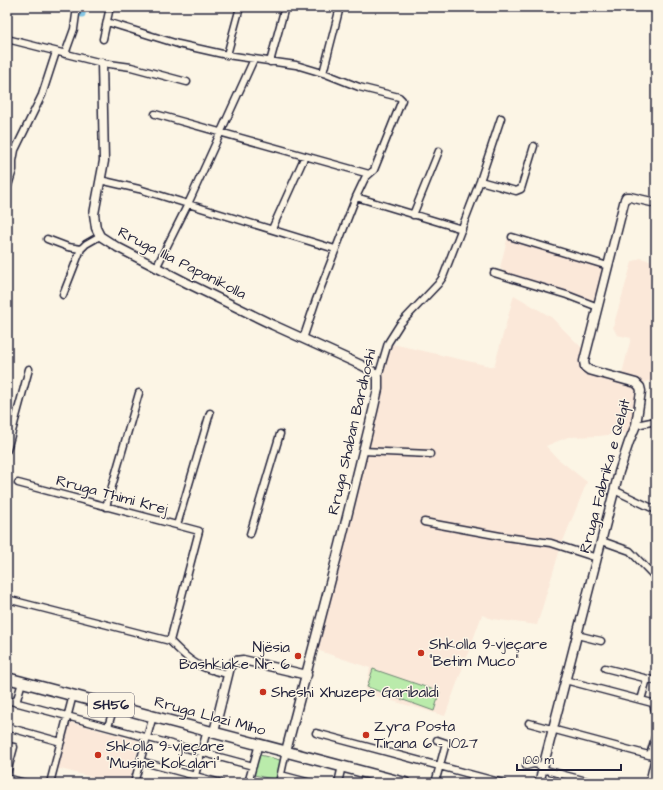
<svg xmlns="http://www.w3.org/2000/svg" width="663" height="790" font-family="'Architects Daughter',sans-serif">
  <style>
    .built { fill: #fbe8d9 }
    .green { fill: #baebab; stroke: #6e8673 }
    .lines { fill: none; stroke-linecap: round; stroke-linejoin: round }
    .canal { stroke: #83c6e4; stroke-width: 7 }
    .minor-casing { stroke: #22223b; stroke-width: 9 }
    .tertiary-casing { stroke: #22223b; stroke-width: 11 }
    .primary-casing { stroke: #22223b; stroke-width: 13 }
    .minor { stroke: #fcf5e5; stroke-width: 6 }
    .tertiary { stroke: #fcf5e5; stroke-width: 8 }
    .primary { stroke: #fcf5e5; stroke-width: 10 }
    .poi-dot { fill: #c8321e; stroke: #fcf5e5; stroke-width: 1.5 }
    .labels { text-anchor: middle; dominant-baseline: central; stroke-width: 3; stroke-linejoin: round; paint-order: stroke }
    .shield { fill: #fcf5e5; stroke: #63616e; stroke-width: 1 }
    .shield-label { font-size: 14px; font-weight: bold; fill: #22223b }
    .street-label { font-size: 15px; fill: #22223b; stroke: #fcf5e5 }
    .poi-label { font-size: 15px; fill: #22223b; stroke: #fcf5e5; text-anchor: start }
  </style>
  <rect width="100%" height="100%" fill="#fcf5e5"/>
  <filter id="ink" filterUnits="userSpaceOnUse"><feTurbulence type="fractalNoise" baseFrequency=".025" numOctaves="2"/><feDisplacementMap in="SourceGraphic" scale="8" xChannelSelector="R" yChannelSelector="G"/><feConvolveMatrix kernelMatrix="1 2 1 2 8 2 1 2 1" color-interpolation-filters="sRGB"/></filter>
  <g filter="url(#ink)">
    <path class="built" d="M508,236l100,30 -10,41 -86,-29 -12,-10z
      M640,258l16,4v121l-9,-2 -7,6 -7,45 -34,4 -31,1 -22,9 11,12 30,24 -26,64 -24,79 -45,-6 -10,-4 -37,101 -80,-23 5,-25 -56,-19 74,-306 106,24 20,-72 37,22 35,35 -2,12 37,14 10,-40 -14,-3 -4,-8 19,-65z
      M69,722l71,19 -11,42h-16l-56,-15z"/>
    <path class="green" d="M373,669l67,23 -6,19 -67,-24z
      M256,754l28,7 -4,20 -30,-7z"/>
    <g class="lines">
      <path class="canal" d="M82,14l1,-7"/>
      <defs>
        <path id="minor" d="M107,22l71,22 49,11 69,10 30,9 33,13 40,10 3,3 -28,70 -9,8 -9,19 -40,103 -13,39
          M7,39l95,24 29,4 56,15
          M103,39l7,-32
          M65,54l9,-25 3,-22
          M227,55l13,-48
          M270,62l15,-55
          M323,73l17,-66
          M155,114l214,60
          M100,180l39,9 196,60
          M480,181l36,10 5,-2 13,-43
          M7,189l6,-19v-9l2,-11 27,-55 14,-43
          M356,197l106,32
          M413,215l26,-64
          M272,229l33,-73
          M512,237l96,29
          M47,239l21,8 13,2
          M156,268l32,-64 66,-145
          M494,273l73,22 31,12
          M63,295l18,-46 5,-5 14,-8
          M378,377l10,-34 12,-19 38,-40 5,-7 37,-96 21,-63
          M636,425l20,-4
          M7,450l22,-81
          M363,451l67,3
          M18,483l181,48 -29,110
          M614,490l42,20
          M106,507l33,-114
          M424,522l82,15 45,6 46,15
          M177,525l33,-112
          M250,534l30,-100
          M602,541l28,10 26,27
          M7,599l163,42c13,13 23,24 41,29
          M577,635l24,6
          M605,668l51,13
          M215,671l13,3
          M565,680l91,24
          M7,700l246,66
          M641,700l6,-21
          M16,703l6,-21
          M653,704l3,10
          M529,723l127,34
          M7,727l54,15
          M108,727l6,-21
          M316,733l187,50
          M7,746l7,1 -7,26
          M650,755l6,-21
          M140,761l81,22
          M526,766l8,-2 9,2
          M542,769l52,14
          M281,775l30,8
          M7,778l18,5
          M50,783l23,-88
          M134,783l19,-67
          M193,783l14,-53
          M248,783l11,-39
          M279,783l7,-32
          M338,783l4,-17
          M435,783l11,-40 -9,-3
          M649,783l6,-26"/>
        <path id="tertiary" d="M102,63l2,98 -10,53 2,14 4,8 17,11 70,36 86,42 88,40 11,6 6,6v12l-5,22 -33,134 -54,206
          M214,732l16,-65 5,-6 8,-1 64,15
          M539,783l80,-311 10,-30 7,-17 5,-34 -1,-4 -4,-4 -47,-13 -4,-3 -1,-6 41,-162 1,-2h4l26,6"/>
        <path id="primary" d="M7,678l398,105"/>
      </defs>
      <use href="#minor" class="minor-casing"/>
      <use href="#tertiary" class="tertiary-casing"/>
      <use href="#primary" class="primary-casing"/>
      <use href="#minor" class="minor"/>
      <use href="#tertiary" class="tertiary"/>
      <use href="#primary" class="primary"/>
    </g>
  </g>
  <g class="poi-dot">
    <circle cx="421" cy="653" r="4"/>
    <circle cx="298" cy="656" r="4"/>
    <circle cx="263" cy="692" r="4"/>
    <circle cx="366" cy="735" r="4"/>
    <circle cx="98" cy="755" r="4"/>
  </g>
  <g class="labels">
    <rect class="shield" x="88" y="693" width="46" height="24" rx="3"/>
    <g class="shield-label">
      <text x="111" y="705">SH56</text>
    </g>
    <g class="street-label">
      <text transform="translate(182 263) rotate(27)">Rruga Ilia Papanikolla</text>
      <text transform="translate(352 432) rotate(-77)">Rruga Shaban Bardhoshi</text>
      <text transform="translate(605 476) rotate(-75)">Rruga Fabrika e Qelqit</text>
      <text transform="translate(112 495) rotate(15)">Rruga Thimi Krej</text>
      <text transform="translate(210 716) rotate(15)">Rruga Llazi Miho</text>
    </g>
    <g class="poi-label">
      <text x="429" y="644">Shkolla 9-vjeçare<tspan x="429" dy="17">"Betim Muco"</tspan></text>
      <text x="290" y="647" text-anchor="end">Njësia<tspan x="290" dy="17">Bashkiake Nr. 6</tspan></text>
      <text x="271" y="692">Sheshi Xhuzepe Garibaldi</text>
      <text x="374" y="726">Zyra Posta<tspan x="374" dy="17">Tirana 6 - 1027</tspan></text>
      <text x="106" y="746">Shkolla 9-vjeçare<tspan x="106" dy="17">"Musine Kokalari"</tspan></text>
    </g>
  </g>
  <rect width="663" height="790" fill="none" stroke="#fcf5e5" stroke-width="24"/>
  <rect x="12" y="12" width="639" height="766" fill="none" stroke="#22223b" stroke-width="1.5" filter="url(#ink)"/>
  <path d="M517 764v6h104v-6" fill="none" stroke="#22223b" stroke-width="2"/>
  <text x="523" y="764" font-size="12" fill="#22223b" stroke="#fcf5e5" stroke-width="3" paint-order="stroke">100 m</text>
</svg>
